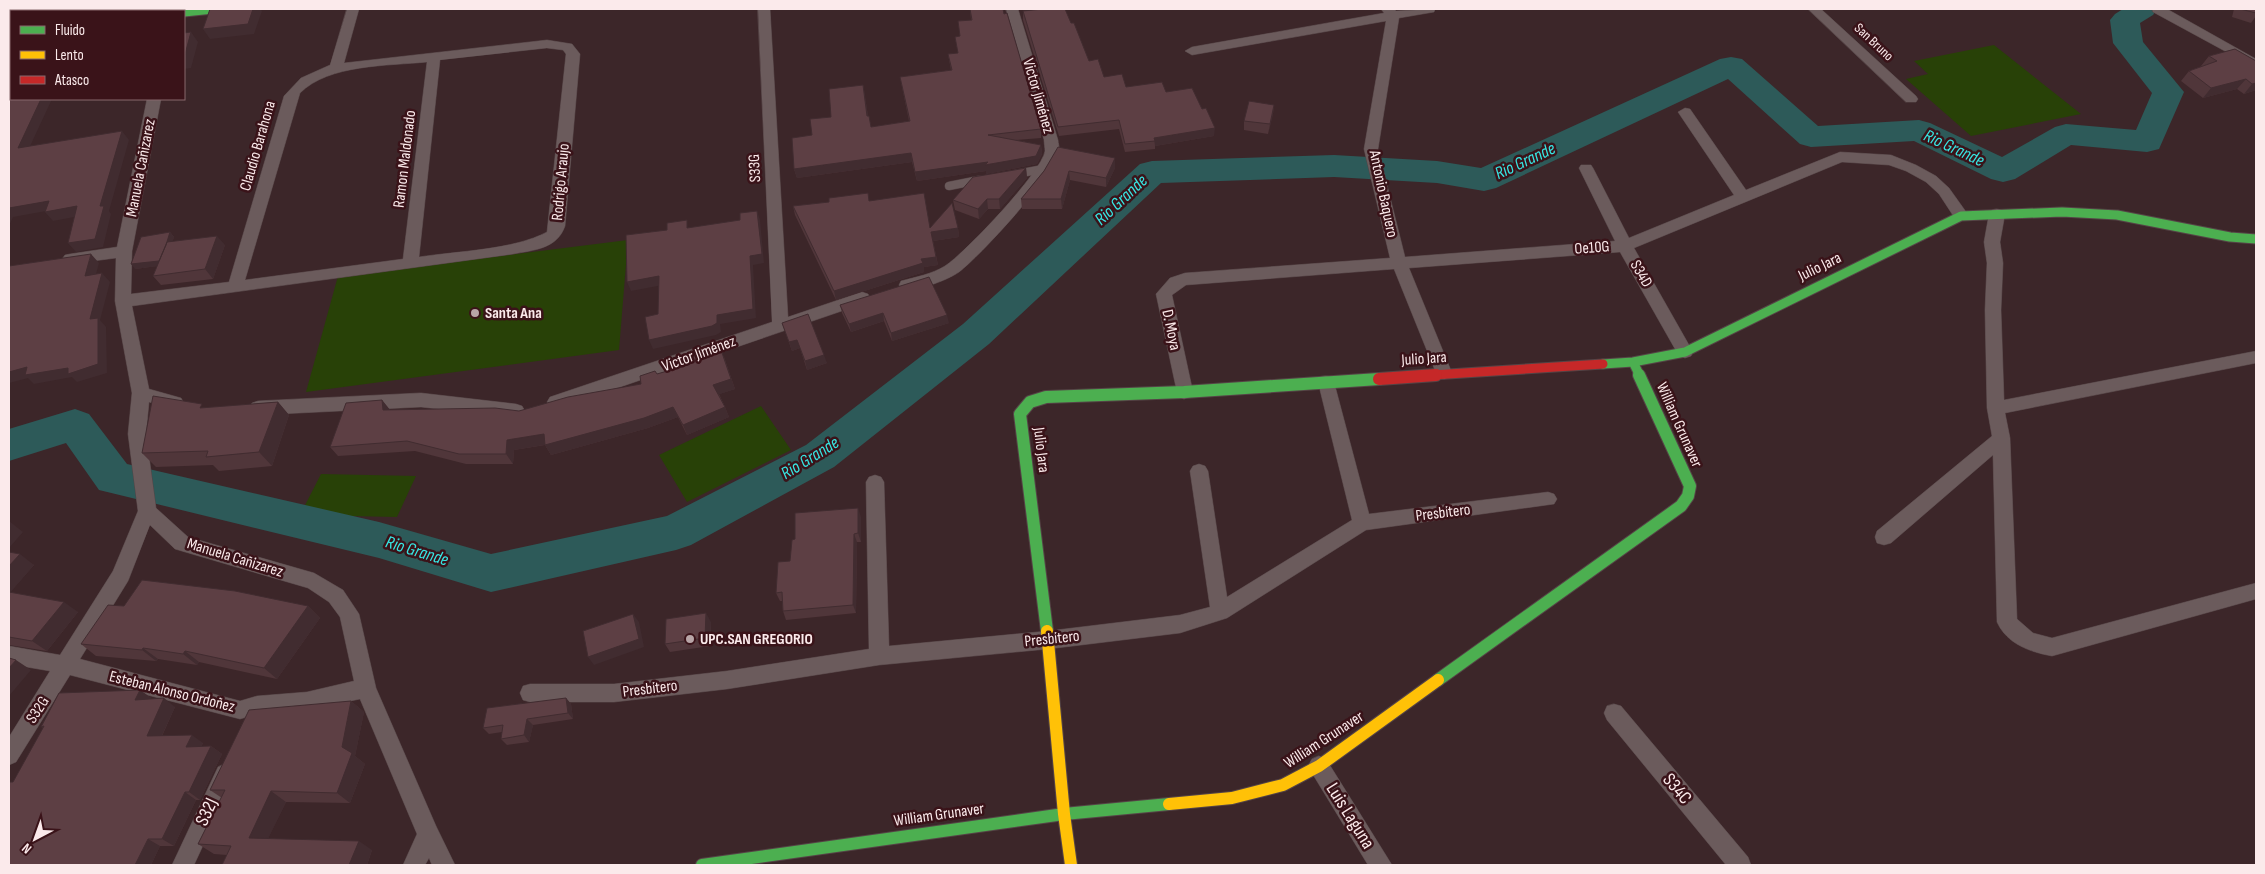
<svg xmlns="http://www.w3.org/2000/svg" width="2265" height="874" font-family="'Sofia Sans Condensed',sans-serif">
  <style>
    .green { fill: #284107 }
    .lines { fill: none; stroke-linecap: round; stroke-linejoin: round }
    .river { fill: #2d5a59; fill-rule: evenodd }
    .lane-casing { stroke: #554446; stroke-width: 9 }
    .street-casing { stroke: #554446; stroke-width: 1 }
    .fast-far1-casing { stroke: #554446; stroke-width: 11 }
    .fast-casing { stroke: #554446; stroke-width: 14 }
    .slow-casing { stroke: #554446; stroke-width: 14 }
    .jam-far1-casing { stroke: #554446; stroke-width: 11 }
    .jam-casing { stroke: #554446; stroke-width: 14 }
    .lane { stroke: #6b5b5c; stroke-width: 8 }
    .street { fill: #6b5b5c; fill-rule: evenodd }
    .fast-far1 { stroke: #4caf50; stroke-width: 9 }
    .fast { stroke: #4caf50; stroke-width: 12 }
    .slow { stroke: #ffc107; stroke-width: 12 }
    .jam-far1 { stroke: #c62828; stroke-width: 9 }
    .jam { stroke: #c62828; stroke-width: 12 }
    .wall { fill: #50363a }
    .shaded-wall { fill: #412c30 }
    .building { fill: #5d3f44; stroke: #412c30 }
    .poi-dot { fill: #b8a5a7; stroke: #3a1319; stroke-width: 2 }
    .labels { text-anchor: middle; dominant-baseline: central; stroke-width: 5; stroke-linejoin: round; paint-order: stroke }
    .far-street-label { font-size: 14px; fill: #fbeaeb; stroke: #3a1319 }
    .street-label { font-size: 16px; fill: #fbeaeb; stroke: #3a1319 }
    .poi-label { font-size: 16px; font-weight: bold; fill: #fbeaeb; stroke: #3a1319; text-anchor: start }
    .water-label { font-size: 18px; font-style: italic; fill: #37e6e3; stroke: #3a1319 }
    .near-street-label { font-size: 19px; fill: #fbeaeb; stroke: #3a1319 }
  </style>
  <rect width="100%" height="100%" fill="#3c2629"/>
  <path class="green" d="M1994,45l87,69 -110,22 -65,-57 22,-5 -14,-13z
    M628,240l-9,110 -313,42 32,-116z
    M761,406l30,44 -104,52 -28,-47z
    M321,474l95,2 -19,41 -97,-2z"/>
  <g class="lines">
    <path class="river" d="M2123,9h34l-4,6 -13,8 3,19 41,50 -25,57 -12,3 -76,-7 -56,34 -12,3 -12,-3 -77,-38 -103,6 -11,-3 -72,-65 -232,109 -12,3 -47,-8 -103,-6 -173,6 -172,161 -155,123 -143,78 -15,5 -185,42 -112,-34 -280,-68 -33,-47 -57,18v-32l66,-20 14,5 38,50 252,58 112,32 176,-38 139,-71 157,-121 177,-160 12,-3 182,-6 103,6 44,7 239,-109 11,-2 11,2 76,67 101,-6 11,3 72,34 53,-30 11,-3 70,6 16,-37 -39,-50 -3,-23 5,-6z"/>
    <defs>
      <path id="lane" d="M126,11l1,-2
        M1016,174l27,-5
        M949,186l30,-6"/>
      <path id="street" d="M165,9h12v2h-12z
        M347,9h12l-15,54 203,-23 25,4 8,10 -15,172c-8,23 -31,24 -52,28l-381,52 17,83 32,9 3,5 -3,5 -6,2 -26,-8 -3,32 10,74 32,29 126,36 29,17 16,24 17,74 60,138 19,39h-23l-3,-7 -4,7h-22l14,-31 -57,-135 -53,11 -50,4 -17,5 -170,-44 -54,87 -7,3v-28l41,-66 -41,-7v-18l51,9 53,-84 25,-60 -10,-77 4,-41 -17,-92 1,-43 -46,6 -5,-1 -3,-4 3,-4 5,-1 47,-7 30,-148h14l-29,152 -1,43 98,-12 55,-186 17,-18 29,-13zM547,48l16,2 3,4 -19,178c-34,18 -89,19 -128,25l21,-197zM427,62l-24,197 -158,21 55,-187c29,-29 88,-27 127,-31zM150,525l25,24 133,39 21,14 11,15 14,64 -47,11 -50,4 -17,5 -160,-42 48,-78z
        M758,9h12l18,308 74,-25 6,2 2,4 -2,4 -312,107 -6,-2 -3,-5 3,-5 222,-75z
        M1006,9h12l40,131c0,3 2,8 1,11 -3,23 -80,106 -100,121 -11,8 -45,21 -58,17l-2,-4 2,-4c15,-4 31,-7 44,-15 19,-12 97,-94 100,-115 0,-3 -1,-8 -1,-11z
        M1381,9h13l2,2 39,-2 -1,3 -35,6 -21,131 27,108 210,-16 -36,-73 2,-3h10l2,3 36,70 105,-43 -56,-83 7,-4 5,1 56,81 94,-38 51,3 25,10 20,11 13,12 20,28 -3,4h-10l-17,-26 -13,-12 -20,-11 -17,-6 -47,-3 -208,86 59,104 -2,4 -6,2 -6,-2 -59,-104 -211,16 43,105 -2,4 -6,2 -6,-2 -2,-4 -42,-104 -208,16 -14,10 21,97 -3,5 -6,2 -6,-2 -22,-103 14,-16 15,-5 205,-15 -26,-109 22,-128 -194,34 -7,-4 7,-4 192,-34z
        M1808,9h13l95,87 2,3 -2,3h-10z
        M2152,9h15l89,50v9l-103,-56z
        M1997,209l5,1 3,4 -5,28 3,21 -2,47 3,90 252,-49v12l-251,50 5,25 7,181 16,14 19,5 204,-55v16l-204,57c-22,-4 -45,-12 -55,-34l-4,-167 -102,88 -7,2 -7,-2 -2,-6 2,-6 115,-95 -5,-28 -2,-98 2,-47 -3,-21 5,-28 3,-4z
        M1326,376l6,1 2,5 35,132 179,-22 6,2 3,5 -3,5 -188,26 -139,88 -47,15 -132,16 -169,16 -152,24 -113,13h-84l-7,-2 -3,-7 3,-7 7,-2h84l113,-13 142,-22 -3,-167 3,-5 6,-2 6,2 3,5 5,164 159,-15 132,-16 30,-8 -20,-136 3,-5 6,-2 6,2 3,5 19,126 125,-77 -34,-138 2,-5z
        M421,393l95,11 6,2 3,5 -3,5 -6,2 -95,-11 -163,8 -6,-2 -3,-5 3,-5 6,-2z
        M1614,704l7,2 127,151 3,8h-25l-119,-145 -3,-7 3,-7z
        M1319,756l7,3 66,106h-24l-56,-92 -4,-7 4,-7z
        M225,764l7,3 4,7 -42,91h-22l46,-98z"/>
      <path id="fast-far1" d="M184,12l29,-3
        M9,32h2
        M1633,362l7,14
        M1603,364l30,-2 52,-10 276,-136 101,-4 55,3 113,22 26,2"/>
      <path id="fast" d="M1047,631l-27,-217 10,-12 16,-5 138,-5 195,-13
        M1438,680l243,-174 7,-10 2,-10 -51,-111
        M702,865l362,-51 105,-10"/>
      <path id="slow" d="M1047,631l17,183 7,51
        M1169,804l63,-6 51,-13 36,-19 119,-86"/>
      <path id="jam-far1" d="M1417,376l186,-12"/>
      <path id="jam" d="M1379,379l57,-4"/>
    </defs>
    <use href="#lane" class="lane-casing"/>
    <use href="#street" class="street-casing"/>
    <use href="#fast-far1" class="fast-far1-casing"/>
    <use href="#fast" class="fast-casing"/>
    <use href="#slow" class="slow-casing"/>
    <use href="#jam-far1" class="jam-far1-casing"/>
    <use href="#jam" class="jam-casing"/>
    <use href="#lane" class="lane"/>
    <use href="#street" class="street"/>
    <use href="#fast-far1" class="fast-far1"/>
    <use href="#fast" class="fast"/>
    <use href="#slow" class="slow"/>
    <use href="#jam-far1" class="jam-far1"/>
    <use href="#jam" class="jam"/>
  </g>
  <path class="wall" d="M970,9l71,120v9l-25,2 25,5 1,9 -5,10 -51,10v-3l-69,10 -5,-19 -115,16 -3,-9 18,-34 51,-50 5,31 3,11 38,-6 -9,-44 51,-7 -3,-16 10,-1 -3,-16 5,-1 -2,-15 13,-1z
    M2234,9h22v7l-5,7 -19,-6z
    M1023,11l48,12 18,38 15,16 22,10 88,49 -59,10v3l-30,3 -6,-23 -60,7 -36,-116z
    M2235,49l21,41 -12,4 -7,-5 -34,9 -22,-17 8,-10 13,-5h-1l8,-10z
    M1274,105l-1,9 -5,20 -24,-4v-9z
    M1026,168l1,10 -27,31h-12l-9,10 -24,-9 -2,-10z
    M1115,168l-9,19 -36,-7 -8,29h-40l-1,-10 23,-28z
    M870,201l60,27h28l1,9 -26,4 5,24 -14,2v5l-88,28 -41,-85 -2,-9z
    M170,232l4,5 -2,5 53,3 -12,34 -52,6 -8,-9 4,-10 -22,3z
    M840,305l109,18 -57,18 -8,-20 -33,11 -9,-19z
    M782,323l45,40 -20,7 -7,-22 -8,3z
    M724,357l11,32 -16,5 6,13 4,10 -42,18 -9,-18 -30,11 -97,27 -6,-10 -31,5 -1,14h-47l-51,-13 -77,5 -8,-9 52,-47 8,10 129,1 122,-27 16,-10z
    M278,402l11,13 -17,51 -53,5 -6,-6 -57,2 -14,-14 63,-45z
    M861,517v25h-4l-1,71 -70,7 -3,-9 -1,-10h-2l-4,-8 14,-32 5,-22z
    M9,552l25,13 -24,27 68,20 -31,39 -38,-6z
    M124,606h184l12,12 -43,61 -78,-17 -2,3 -39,-6 -2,2 -60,-5 -15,-12z
    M711,622l-1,24 -40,6 -5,-8z
    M140,690l11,8 -1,1 25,8 -13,29 41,7 -2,4 10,-1 11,8 -22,46h-4l-22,46h-14l-9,19h-142l4,-83 31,-54 -3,-1z
    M566,698l5,6 2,15 -40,6 -4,17 -22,3 -6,-6 1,-7 -13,2 -6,-6z
    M351,701l13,11 -9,44 10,8 -15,39 -64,-1 -18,36 104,12 -5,15h-145l5,-10 -13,-1 -16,-10 24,-46 -12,-8z"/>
  <path class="shaded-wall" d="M253,9h7l2,2 -8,23 -44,5 -7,-10z
    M191,32l7,10 -7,26 -7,1v-11z
    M9,62l2,3 -2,6z
    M2246,79l-9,10 -34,9 8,-10z
    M2256,83v7l-12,4 8,-10z
    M863,85l2,9 4,31 -2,-9z
    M41,99h11l-27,58 -7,-9z
    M1274,105l-1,9 -5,20 2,-10z
    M1215,128l-1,8 -59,10 -1,-8z
    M122,131l7,9 -20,71 2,3 -8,33 -27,5 -8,-9 32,-37z
    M1041,145l1,9 -5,10 -51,10v-3l-69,10 -2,-9z
    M911,153l1,9 -115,16 -3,-9z
    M1115,158v10l-9,19v-9z
    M1026,168l1,10 -27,31 -1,-10z
    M1069,171l1,9 -8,29 -1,-10z
    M987,199l1,10 -9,10 -1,-10z
    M49,201l8,8 -44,8 -4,9v-18z
    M77,206l8,9 -32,6 -8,-9z
    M757,211l3,9 4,43 -11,2 3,53 -36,6 1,8 -5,3 -63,14 -4,-9 68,-25 33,-59z
    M958,228l1,9 -26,4 -2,-9z
    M170,232l4,5 -8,28 -31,4 -4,-5z
    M217,236l8,9 -12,34 -8,-10z
    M91,254l8,9 -6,22 -8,-9z
    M936,257l2,8 -14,2v5l-88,28 -2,-9 87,-32z
    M102,273l8,9 -10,38 6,7 1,46 -30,9 -5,-5 -38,7 -6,-6 -19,5v-11l81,-53z
    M659,276l4,9 -32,6 -4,-9z
    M883,313l1,8 -33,11 -2,-8z
    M947,315l2,8 -57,18 -1,-8z
    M797,340l3,8 -8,3 -3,-9z
    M720,347l15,42 -18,6 -4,-10z
    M824,355l3,8 -20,7 -2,-9z
    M382,400l8,10h-7z
    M278,402l11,13 -17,51 -13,-14z
    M673,407l5,10 -30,11 -97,27 -6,-10z
    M725,407l4,10 -42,18 -4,-10z
    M544,434l6,10 -36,6 -1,14 -7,-10 1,-14z
    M858,508l3,9v25l-3,-9z
    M9,521l14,11 -14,16z
    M854,534l3,8 -1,71 -3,-8z
    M20,554l14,11 -25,29v-28z
    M64,602l14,10 -31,39 -15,-10z
    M308,606l12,12 -43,61 -13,-11z
    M706,613l5,9 -1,24 -5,-8z
    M633,614l6,8 5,25 -50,18 -6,-8z
    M143,648l15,11 -2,2 -14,-11z
    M185,651l14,11 -2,3 -14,-11z
    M16,660l15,10 -22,26v-28z
    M140,690l11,8 -5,10 -11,-8z
    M164,698l11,9 -17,37 -11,-8z
    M566,698l5,6 2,15 -5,-6z
    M351,701l13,11 -9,44 10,8 -15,39 -13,-10 5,-46z
    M527,719l6,6 -4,17 -5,-7z
    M192,735l11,8 -6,12 -11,-8z
    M211,746l11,8 -22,46 -11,-8z
    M271,791l15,11 -22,45 -15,-9z
    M185,792l11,8 -22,46 -12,-7z
    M148,839l12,7 -9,19h-16z
    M359,841l13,9 -5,15h-18z"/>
  <path class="building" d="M210,9h43l-5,15 -45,5z
    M970,9h33l1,5 3,-1 34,116 -53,6 53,10 -5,11 -51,9 3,-3 -73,10 -4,-19 -117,16 -2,-31 20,-3 -2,-16 21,-2 -2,-28 34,-4 4,31h2l2,11 39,-6 -10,-44 52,-7 -4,-16 10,-1 -3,-16 5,-1 -2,-15 14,-1z
    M1043,9h22l6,14h3l15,38 9,-2 6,18 18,-3 4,13 36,-5 4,10 26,-4 10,21 4,-1 9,20 -61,10 1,3 -30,3 -6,-24 -61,7 -35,-116z
    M2240,9h16v4z
    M191,32l-7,26v-25z
    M2235,49l21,12v22l-4,1 -6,-5 -35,9 -22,-17 28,-10 -8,-5z
    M9,91h2v8h30l-23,49 104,-17 -22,75h4l-9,33 -27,4 9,-37 -32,6 4,-11 -40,7z
    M1249,101l25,4 -4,19 -26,-3z
    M1058,147l57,11 -9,20 -37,-7 -8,28h-40l23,-28z
    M1026,168l-27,31h-12l-9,10 -25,-9 20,-23z
    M868,193l1,8 55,-8 6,35 22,-25 6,25 -27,4 5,25 -15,2 2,4 -89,28 -41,-85 36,-4v-4z
    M757,211l5,43 -12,2 3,53 -36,6v8l-5,3 -63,14 -4,-23 13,-3 1,-38 -32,6 -1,-47 41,-5v-7l20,-3v8l53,-8v-7z
    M170,232l-4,13 -7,16 -28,3 10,-27z
    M217,236l-12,33 -52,7 14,-34z
    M91,254l-6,22 17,-3 -12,46 8,-1v46l-30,10v-6l-43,7 2,-8 -18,5v-106z
    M929,277l18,38 -56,18 -8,-20 -34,11 -9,-19z
    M808,314l16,41 -19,6 -8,-21 -8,2 -7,-19z
    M720,347l11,32 -18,6 12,22 -42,18 -10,-18 -29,11 -99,27 -1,-11 -37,6 -1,14h-47l-52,-13 -77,6 16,-44 36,-3 1,10 112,-2 24,3 49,-14 73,-13 -1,-8 15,-5 2,3 31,-9 -2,-6z
    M153,396l49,8 -2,4 78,-6 -19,50 -53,5 2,-6 -66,2z
    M858,508v25l-4,1 -1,71 -70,6 -1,-19 -6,1 2,-31 12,-1 2,-21 3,-1v-26z
    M9,552l11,2 -11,12z
    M142,580l93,11 73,15 -44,62 -79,-17 -2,3 -40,-6 -1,2 -61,-6 27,-39 16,1z
    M9,592l55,10 -32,39 -23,-4z
    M706,613l-1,25 -40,6 1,-25z
    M633,614l6,25 -51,18 -5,-26z
    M9,658l7,2 -7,8z
    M140,690l-5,10 29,-2 -17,38 45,-1 -6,12 25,-1 -22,46h-4l-23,47h-14l-13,26h-126v-83h4l31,-56 -3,1 18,-34z
    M566,698l2,15 -41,6 -3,16 -23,4 2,-14 -20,3 4,-20z
    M351,701l-9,46 10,6 -15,40 -66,-2 -22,47 110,3 -10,24h-127l9,-19 -33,-2 27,-54h-15l39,-80z"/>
  <g class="poi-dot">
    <circle cx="475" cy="313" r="5"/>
    <circle cx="690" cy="639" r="5"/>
  </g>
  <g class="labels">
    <g class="far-street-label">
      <text transform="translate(1874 42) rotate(43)">San Bruno</text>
    </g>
    <g class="street-label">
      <text transform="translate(1038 96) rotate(74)">Victor Jiménez</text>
      <text transform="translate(258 146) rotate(-74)">Claudio Barahona</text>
      <text transform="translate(405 159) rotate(-83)">Ramon Maldonado</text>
      <text transform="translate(141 168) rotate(-79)">Manuela Cañizarez</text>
      <text transform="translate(755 168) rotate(-93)">S33G</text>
      <text transform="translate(561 182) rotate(-85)">Rodrigo Araujo</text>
      <text transform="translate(1383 194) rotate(78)">Antonio Baquero</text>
      <text transform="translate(1592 248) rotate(-4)">Oe10G</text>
      <text transform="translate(1820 267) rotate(-26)">Julio Jara</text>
      <text transform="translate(1641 274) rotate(60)">S34D</text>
      <text transform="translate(1171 330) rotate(78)">D. Moya</text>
      <text transform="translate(699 354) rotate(-20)">Victor Jiménez</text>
      <text transform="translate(1424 359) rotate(-4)">Julio Jara</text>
      <text transform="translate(1679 425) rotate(66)">William Grunaver</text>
      <text transform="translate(1041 450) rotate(83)">Julio Jara</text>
      <text transform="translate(1443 513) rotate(-7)">Presbítero</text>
      <text transform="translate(235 558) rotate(17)">Manuela Cañizarez</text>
      <text transform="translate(1052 639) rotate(-6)">Presbítero</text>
      <text transform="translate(650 689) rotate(-7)">Presbítero</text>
      <text transform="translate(172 692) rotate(14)">Esteban Alonso Ordoñez</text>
      <text transform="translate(38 710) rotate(-57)">S32G</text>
      <text transform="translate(1324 740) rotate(-33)">William Grunaver</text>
      <text transform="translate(939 815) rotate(-8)">William Grunaver</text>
    </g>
    <g class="poi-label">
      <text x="485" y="313">Santa Ana</text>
      <text x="700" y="639">UPC.SAN GREGORIO</text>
    </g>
    <g class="water-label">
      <text transform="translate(1954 148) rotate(25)">Rio Grande</text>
      <text transform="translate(1525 161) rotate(-25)">Rio Grande</text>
      <text transform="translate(1121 200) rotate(-43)">Rio Grande</text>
      <text transform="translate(810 458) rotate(-32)">Rio Grande</text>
      <text transform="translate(417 551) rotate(17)">Rio Grande</text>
    </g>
    <g class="near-street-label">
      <text transform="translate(1677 789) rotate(50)">S34C</text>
      <text transform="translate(207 812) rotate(-65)">S32J</text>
      <text transform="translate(1350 816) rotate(58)">Luis Laguna</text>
    </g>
  </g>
  <rect width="2265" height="874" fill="none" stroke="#fbeaeb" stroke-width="20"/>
  <rect x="10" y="10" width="175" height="90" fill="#3a1319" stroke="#87696d"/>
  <rect x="20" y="26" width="25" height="8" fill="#4caf50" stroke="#87696d"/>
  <text x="55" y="35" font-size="15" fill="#fbeaeb">Fluido</text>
  <rect x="20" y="51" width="25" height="8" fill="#ffc107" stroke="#87696d"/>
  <text x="55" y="60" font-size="15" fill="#fbeaeb">Lento</text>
  <rect x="20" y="76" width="25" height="8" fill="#c62828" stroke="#87696d"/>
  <text x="55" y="85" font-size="15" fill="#fbeaeb">Atasco</text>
  <g transform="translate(35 839) rotate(221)" stroke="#3a1319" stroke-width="4" paint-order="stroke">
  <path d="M0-4L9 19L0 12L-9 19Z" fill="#fbeaeb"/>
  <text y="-8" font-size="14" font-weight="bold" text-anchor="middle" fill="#fbeaeb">N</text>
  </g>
</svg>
